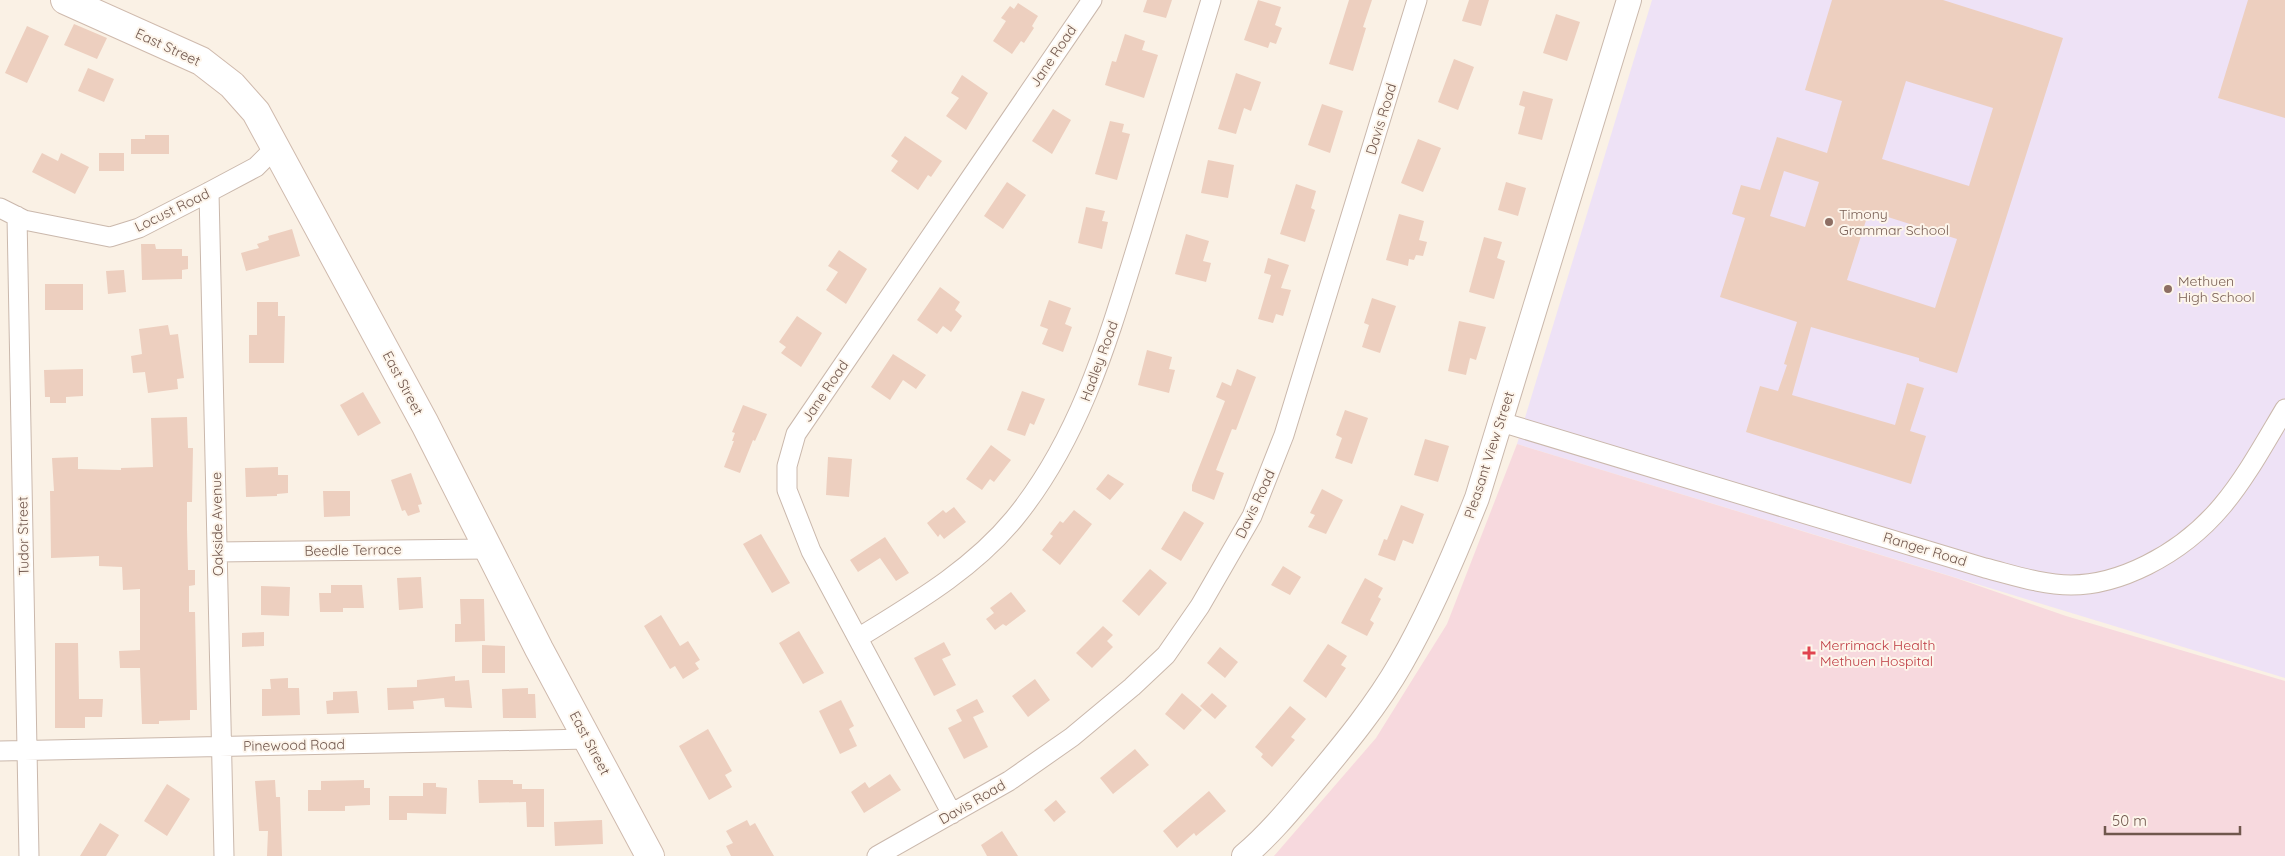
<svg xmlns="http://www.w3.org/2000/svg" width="2285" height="856" font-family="Quicksand,sans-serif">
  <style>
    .education { fill: #eee2f6 }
    .medical { fill: #f7d9de }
    .building { fill: #edcfbf; fill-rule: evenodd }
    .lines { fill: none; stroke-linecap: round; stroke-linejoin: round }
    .minor-casing { stroke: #cab8ac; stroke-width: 21 }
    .tertiary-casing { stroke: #cab8ac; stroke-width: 26 }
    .secondary-casing { stroke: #cfbaad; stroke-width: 30 }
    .minor { stroke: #fff; stroke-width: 19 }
    .tertiary { stroke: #fff; stroke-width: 24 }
    .secondary { stroke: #fff; stroke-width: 28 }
    .education-dot { fill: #8d6e63; stroke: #fdf5eb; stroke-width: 2 }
    .health-dot { fill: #e0444e; stroke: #fdf5eb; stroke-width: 2 }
    .labels { text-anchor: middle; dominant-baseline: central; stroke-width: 4; stroke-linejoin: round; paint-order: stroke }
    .street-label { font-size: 14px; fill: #70574d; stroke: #fdf5eb }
    .education-label { font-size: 14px; fill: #785e54; stroke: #fdf5eb; text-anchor: start }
    .health-label { font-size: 14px; fill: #be3a42; stroke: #fdf5eb; text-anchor: start }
  </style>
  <rect width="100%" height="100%" fill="#faf1e5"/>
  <path class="education" d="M1652,0h633v678l-768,-234z"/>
  <path class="medical" d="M1517,444l439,134 110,38 219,65v175h-1011l102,-118 71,-114z"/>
  <path class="building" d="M1147,0h25l-6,18 -23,-6z
    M1258,0l23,7 -6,18 7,3 -6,16 -6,-2 -2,6 -24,-8z
    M1349,0h23l-9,27 3,1 -13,43 -24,-7z
    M1469,0h20l-8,26 -19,-5z
    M1832,0h111l120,38 -106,335 -38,-12v-3l-108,-31 -19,68 103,30 12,-42 17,5 -14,43 16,5 -15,48 -165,-52 14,-46 18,5 9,-26 -3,-1 13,-42 -77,-25 25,-79 -13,-4 9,-29 19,5 17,-53 50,16 15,-52 -37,-11zM1906,81l87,27 -24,78 -87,-27zM1784,171l35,11 -14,45 -35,-11zM1869,211l88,28 -22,69 -88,-28z
    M2248,0h37v118l-67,-20z
    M1018,3l20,13 -6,10 2,2 -10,15 -3,-2 -9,13 -19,-13 13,-20 -5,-3 9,-12 4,3z
    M1556,14l24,8 -13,39 -24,-8z
    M74,24l33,14 -10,21 -33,-14z
    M27,26l22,10 -22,47 -22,-10z
    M1125,34l20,7 -3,9 16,5 -14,43 -39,-13 7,-24 4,1z
    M1454,59l20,8 -16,43 -20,-8z
    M88,68l26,11 -10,23 -26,-11z
    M1236,73l25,9 -10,29 -7,-3 -8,26 -18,-5z
    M962,75l26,18 -22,37 -20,-14 13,-18 -8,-5z
    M1523,91l30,8 -11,41 -24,-6 7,-27 -6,-2z
    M1322,104l21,7 -13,42 -22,-8z
    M1053,109l18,11 -19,34 -20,-13z
    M1110,121l14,3 -2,8 8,2 -13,46 -22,-6z
    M145,135h24v19h-38v-15h14z
    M905,136l37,25 -11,16 -3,-2 -10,15 -27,-19 7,-10 -7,-5z
    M1418,139l23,9 -18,44 -22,-9z
    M42,153l16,8 3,-8 28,14 -14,27 -43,-22z
    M99,153h25v18h-25z
    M1208,160l26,5 -6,33 -27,-5z
    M1007,182l19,13 -23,34 -19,-13z
    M1506,182l20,6 -8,28 -20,-6z
    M1296,184l20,7 -5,17 4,2 -10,32 -25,-8z
    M1086,207l19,4 -3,10 6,1 -6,27 -24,-6z
    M1399,214l25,7 -5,19 8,2 -4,14 -7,-1 -2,5 -5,-1 -1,7 -22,-6z
    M292,229l8,27 -54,15 -5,-18 18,-5 -2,-4 12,-4 -1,-4z
    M1186,234l23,7 -6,20 8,2 -5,19 -31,-8z
    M1484,237l18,5 -5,16 8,3 -11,38 -25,-7z
    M141,244h14l1,5h26v7h6v13l-6,1v9l-40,1z
    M839,250l28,19 -21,35 -20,-14 12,-18 -10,-6z
    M1268,258l21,7 -8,23 10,2 -8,26 -7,-2 -3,9 -15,-4 13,-44 -7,-2z
    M124,270l2,22 -18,2 -2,-23z
    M45,284h38v26h-38z
    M940,287l20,15 -5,8 7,6 -11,16 -8,-6 -6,8 -20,-14z
    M1372,298l24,8 -16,47 -18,-6 7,-22 -5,-2z
    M1049,300l22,8 -6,16 7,3 -9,25 -21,-8 6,-15 -8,-3z
    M257,302h21v14h7l-1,47h-35v-28h8z
    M797,316l25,17 -21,34 -20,-14 5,-6 -7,-5z
    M1459,321l27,6 -10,33 -6,-2 -4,17 -18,-4z
    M168,325l2,10 8,-1 6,44 -7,1 1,10 -30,4 -3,-21 -12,1 -2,-17 11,-2 -3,-25z
    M1147,350l25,7 -3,12 6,1 -6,23 -31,-8z
    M893,354l33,21 -10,14 -13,-9 -13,20 -19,-13z
    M83,369v27l-17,1v6h-16v-6h-5l-1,-27z
    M1237,369l19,8 -20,53 -4,-1 -16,41 8,3 -10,27 -22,-9v-6l33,-84 -9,-4 6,-15 9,4z
    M1022,391l23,8 -11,26 -4,-2 -5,13 -18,-6z
    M363,392l18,31 -23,13 -18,-31z
    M743,405l24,9 -12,27 -2,-1 -13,33 -16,-6 10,-26h-2l3,-8 -3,-1z
    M1345,410l23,8 -16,46 -17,-6 7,-20 -6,-3z
    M187,417l1,31h5l-1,54h-5v27l1,41h7v15l-6,1v26h6l2,98h-7v10l-31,1v3h-17l-2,-56h-20l-1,-17 21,-1v-61l-17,1 -1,-23 -23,-1v-10l-48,2 -1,-67h4l-2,-33 26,-1v12l43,1v-2l32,-1 -2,-49z
    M1425,439l24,7 -11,36 -24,-7z
    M991,445l20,15 -17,22 -4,-3 -8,11 -16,-11z
    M828,457l24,2 -3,38 -23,-2z
    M278,467v8h10v18l-11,1v2l-31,1 -1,-29z
    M411,473l11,31 -4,1 2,7 -12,4 -3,-6 -3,1 -11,-31z
    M1108,474l16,10 -14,16 -14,-11z
    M1322,489l21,11 -17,34 -18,-7 7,-12 -5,-2z
    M323,491h27v25l-26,1z
    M1401,505l23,9 -11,30 -10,-4 -8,21 -17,-6 6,-16 3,1z
    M954,507l12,15 -22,17 -4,-5 -2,3 -11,-14 16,-13 3,3z
    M1074,510l18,14 -32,41 -18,-15 11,-14 -3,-2 10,-13 3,2z
    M1184,511l20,12 -23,38 -20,-12z
    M761,534l29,49 -18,10 -29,-49z
    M885,537l24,36 -13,8 -16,-23 -22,14 -8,-12z
    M1283,566l18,11 -11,18 -19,-10z
    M1150,569l17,14 -28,33 -17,-15z
    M421,577l2,31 -24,2 -2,-32z
    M1365,578l18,10 -5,9 3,2 -11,21 4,3 -7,13 -26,-13z
    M331,585h31l2,23h-21v4h-23l-1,-19h12z
    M261,586l29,1 -1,29 -28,-1z
    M1011,592l15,19 -20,15 -3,-2 -8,6 -9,-11 8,-6 -4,-5z
    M460,599h24l1,42 -30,1v-18h6z
    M661,615l19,31 8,-5 12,19 -5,3 4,6 -16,10 -8,-13 -5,3 -26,-43z
    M1103,626l10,9 -6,6 6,6 -21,21 -16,-15z
    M799,631l25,42 -21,11 -24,-41z
    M264,632v14l-22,1v-14z
    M944,642l7,13 -9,4 14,26 -22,11 -20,-38z
    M55,643h23l1,56h24l-1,18h-17v11h-30z
    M1328,644l19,12 -6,9 5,3 -20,30 -23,-17z
    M482,645l23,1v27h-23z
    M1220,647l18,15 -13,16 -18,-15z
    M455,676v5l14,-1 3,28 -27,-1 -1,-9 -31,3 1,8 -26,1 -1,-22 30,-1v-7z
    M288,678v10h11l1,27 -38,1v-27h9l-1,-10z
    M1035,679l15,21 -22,17 -16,-21z
    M528,688v6h7l1,24h-33l-1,-29z
    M357,691l2,22 -32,1 -1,-13 7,-1v-8z
    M1182,693l20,17 -18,20 -19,-16z
    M1212,693l15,13 -12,13 -15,-13z
    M977,699l7,13 -11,5 15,30 -24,12 -16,-31 14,-7 -6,-11z
    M841,700l13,26 -5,3 8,17 -17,8 -21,-43z
    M1290,706l16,13 -15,18 4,3 -23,27 -11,-10 2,-3 -8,-7z
    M708,729l24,42 -7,4 7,12 -23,13 -30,-54z
    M1135,749l14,16 -36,29 -13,-16z
    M890,774l11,16 -37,23 -13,-21 14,-10 4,6z
    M275,780l1,17h4l2,59h-15l1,-25h-9l-4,-50z
    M364,780v8h6v17l-25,1v5h-37v-21h13v-9z
    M478,780h35v4h9v5h22v38h-17l-1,-25 -47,1z
    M423,783h13v4l11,1 -1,26 -39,-1v7h-18v-24h34z
    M167,784l23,15 -23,37 -23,-15z
    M1209,791l17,20 -30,25 -2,-3 -17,15 -14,-17z
    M1056,800l10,12 -12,10 -10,-12z
    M602,820l1,24 -48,2 -1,-24z
    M747,820l3,6 5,-3 19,33h-43l-5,-10 7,-3 -7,-12z
    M100,823l19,12 -13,21h-26z
    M1002,831l16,25h-31l-6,-11z"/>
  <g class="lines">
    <defs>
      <path id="minor" d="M209,192l15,664
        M0,208l24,12 86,17 29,-9 70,-36 47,-25 20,-20
        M17,216l12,640
        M1501,422l484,146c28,7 57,17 86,17 27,0 52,-8 76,-20 72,-36 98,-89 138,-156
        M218,552l270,-3
        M858,638c55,-34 114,-68 156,-119 68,-83 96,-186 127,-286 23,-78 47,-155 70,-233
        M0,751l588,-12
        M952,814l-141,-263 -24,-61v-24l9,-32 296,-434
        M877,856l132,-75 63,-44 60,-50 34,-32 34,-49 52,-90 32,-81 133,-435"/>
      <path id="tertiary" d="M1244,856c26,-22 48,-49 70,-75 31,-37 63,-76 87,-118 30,-52 54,-109 76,-165l152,-498"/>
      <path id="secondary" d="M65,0l136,61 31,24 24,27 169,312 114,225 111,207"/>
    </defs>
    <use href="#minor" class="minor-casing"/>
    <use href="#tertiary" class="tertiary-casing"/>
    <use href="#secondary" class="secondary-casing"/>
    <use href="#minor" class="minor"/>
    <use href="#tertiary" class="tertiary"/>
    <use href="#secondary" class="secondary"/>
  </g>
  <g class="education-dot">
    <circle cx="1829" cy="222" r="5"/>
    <circle cx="2168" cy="289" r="5"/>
  </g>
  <path class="health-dot" d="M1806.5 645.5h5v5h5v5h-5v5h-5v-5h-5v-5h5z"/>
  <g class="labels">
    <g class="street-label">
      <text transform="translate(168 47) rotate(25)">East Street</text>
      <text transform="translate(1053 56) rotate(-56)">Jane Road</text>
      <text transform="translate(1381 119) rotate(-73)">Davis Road</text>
      <text transform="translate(172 210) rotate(-26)">Locust Road</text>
      <text transform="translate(1099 361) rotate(-70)">Hadley Road</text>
      <text transform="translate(403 383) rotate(62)">East Street</text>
      <text transform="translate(825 391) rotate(-56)">Jane Road</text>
      <text transform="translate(1489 455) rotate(-72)">Pleasant View Street</text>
      <text transform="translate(1255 504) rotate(-65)">Davis Road</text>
      <text transform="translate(217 524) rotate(-91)">Oakside Avenue</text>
      <text transform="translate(23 536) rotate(-91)">Tudor Street</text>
      <text transform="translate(1925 549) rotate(17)">Ranger Road</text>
      <text transform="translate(353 550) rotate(-1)">Beedle Terrace</text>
      <text transform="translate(590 743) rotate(62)">East Street</text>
      <text transform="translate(294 745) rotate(-1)">Pinewood Road</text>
      <text transform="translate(972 802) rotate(-30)">Davis Road</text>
    </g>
    <g class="education-label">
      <text x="1839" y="214">Timony<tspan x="1839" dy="16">Grammar School</tspan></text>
      <text x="2178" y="281">Methuen<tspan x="2178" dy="16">High School</tspan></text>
    </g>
    <g class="health-label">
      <text x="1820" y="645">Merrimack Health<tspan x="1820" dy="16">Methuen Hospital</tspan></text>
    </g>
  </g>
  <path d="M2105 826v8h135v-8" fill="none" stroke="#70574d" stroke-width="2.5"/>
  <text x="2112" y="826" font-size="15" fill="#70574d" stroke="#fdf5eb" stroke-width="4" paint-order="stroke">50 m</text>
</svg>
